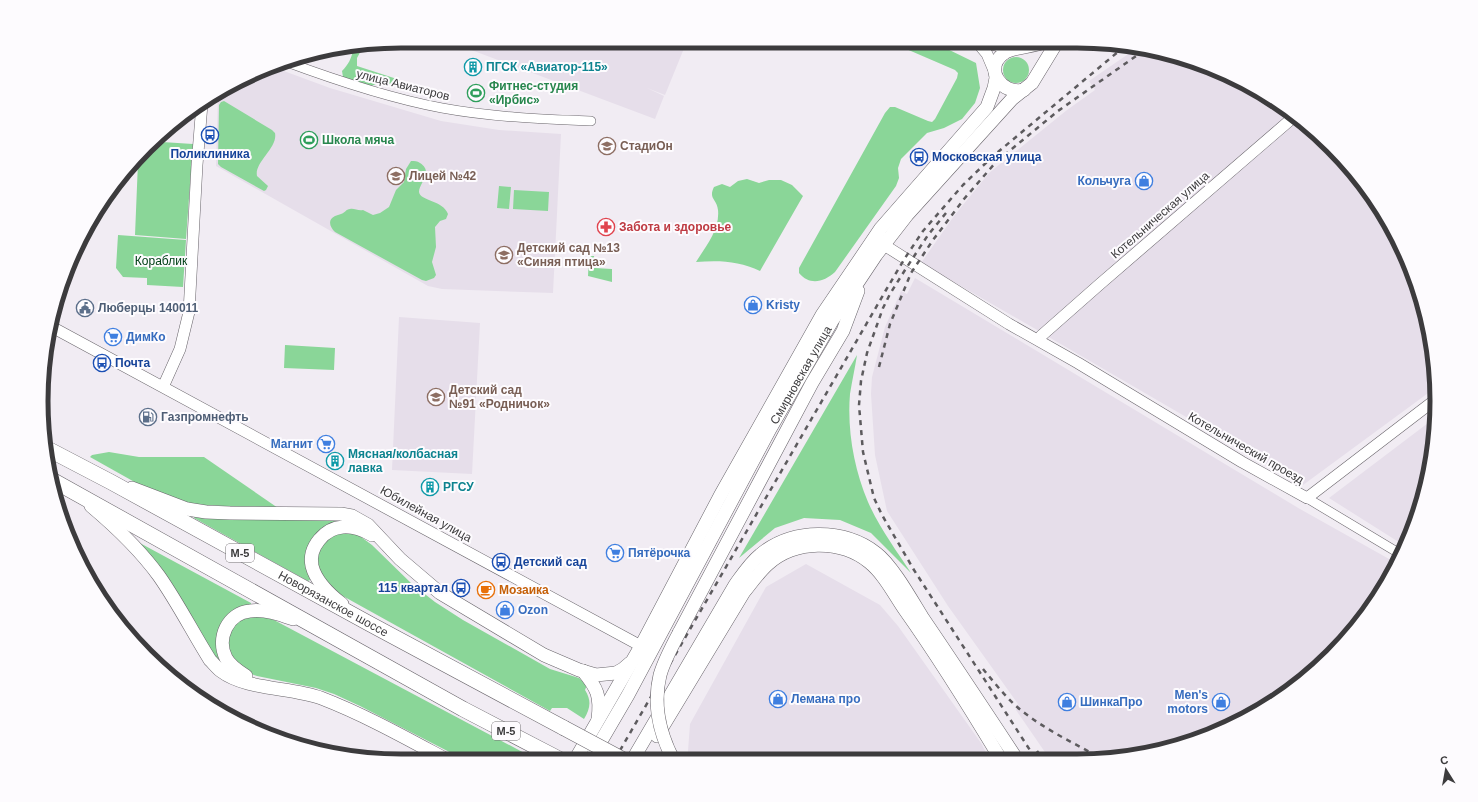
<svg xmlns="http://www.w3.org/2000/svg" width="1478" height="802" font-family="Arial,sans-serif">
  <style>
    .built { fill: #e6deea }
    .green { fill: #8ad698 }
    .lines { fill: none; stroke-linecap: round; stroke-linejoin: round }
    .minor-casing { stroke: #68646a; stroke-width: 10 }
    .tertiary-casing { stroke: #68646a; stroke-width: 12 }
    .secondary-casing { stroke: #68646a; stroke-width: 14 }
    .trunk-casing { stroke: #68646a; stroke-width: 16 }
    .minor { stroke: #fff; stroke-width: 9 }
    .tertiary { stroke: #fff; stroke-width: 11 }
    .secondary { stroke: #fff; stroke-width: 13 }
    .trunk { stroke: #fff; stroke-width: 15 }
    .rail { stroke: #5d5b5e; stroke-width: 2.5; stroke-dasharray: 5 5; stroke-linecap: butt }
    .secondary-bridge-casing { stroke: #68646a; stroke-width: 14; stroke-linecap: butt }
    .trunk-bridge-casing { stroke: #68646a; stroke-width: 16; stroke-linecap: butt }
    .secondary-bridge { stroke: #fff; stroke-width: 13 }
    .trunk-bridge { stroke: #fff; stroke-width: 15 }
    .labels { text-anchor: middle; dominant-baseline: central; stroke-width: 4; stroke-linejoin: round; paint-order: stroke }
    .shield { fill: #fdfbfe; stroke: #767577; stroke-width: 1 }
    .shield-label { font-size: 11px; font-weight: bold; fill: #3c3b3d }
    .culture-label { font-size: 12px; font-weight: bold; fill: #0d838f; stroke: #fdfbfe; text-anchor: start }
    .street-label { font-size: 12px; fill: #3c3b3d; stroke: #fdfbfe }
    .leisure-label { font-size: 12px; font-weight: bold; fill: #27864d; stroke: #fdfbfe; text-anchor: start }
    .education-label { font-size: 12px; font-weight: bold; fill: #785e54; stroke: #fdfbfe; text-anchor: start }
    .transit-label { font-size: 12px; font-weight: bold; fill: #164399; stroke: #fdfbfe; text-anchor: start }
    .shop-label { font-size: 12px; font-weight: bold; fill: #366cbe; stroke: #fdfbfe; text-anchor: start }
    .health-label { font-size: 12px; font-weight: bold; fill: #be3a42; stroke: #fdfbfe; text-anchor: start }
    .park-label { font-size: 12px; fill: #004117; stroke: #fdfbfe }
    .service-label { font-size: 12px; font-weight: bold; fill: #4e5e75; stroke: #fdfbfe; text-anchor: start }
    .food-label { font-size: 12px; font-weight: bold; fill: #c56008; stroke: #fdfbfe; text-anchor: start }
    .rim { fill: none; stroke: #3c3b3d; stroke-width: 5 }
  </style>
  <rect width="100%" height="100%" fill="#f1ecf3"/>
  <path class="built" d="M450,41h237l-22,54 -18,-7 17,8 -9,23 -205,-77z
    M1137,48l33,5 66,25 55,34 -252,219 -118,-68 33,-47 35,-43 78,-63 28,-20 -6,-9z
    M273,67l57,21 111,33 58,9 62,4 -8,159 -111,-4 -14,-3 -212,-120 2,-70z
    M1299,118l49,46 41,57 29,65 16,68 1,34 -132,97 -256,-149z
    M915,278l385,231 98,55 -50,74 -52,49 -81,47 -91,24h-75l-33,-48 2,-6 -70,-98 -61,-95 -12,-56 -4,-61 1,-17 13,-50 16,-36 6,3z
    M399,317l81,6 -8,151 -80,-4z
    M1436,417v8l-11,69 -20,52 -76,-48z
    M806,564l74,41 18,21 83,117 8,15 -298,1 -3,-8 2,-27 76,-137z"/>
  <path class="green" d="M890,42h43l43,21 4,25 -5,15 -13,16 -18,9 -17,5 -26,26 -3,9 1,10 -3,8 -61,86c-11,10 -25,14 -36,1v-5l86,-155 5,-6h5l33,14 4,1 3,-3 22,-41 1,-5 -3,-3z
    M363,47l-6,11v8l43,14v5l-2,1 -19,-3 -8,3 -28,-9 -1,-6c6,-6 10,-13 11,-22z
    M1003 70a13 13 0 1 1 26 0a13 13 0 1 1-26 0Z
    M224,101l48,29 3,3c3,15 -21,29 -18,43l11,10 -2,4 -2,1 -43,-24 -3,-3 1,-59 2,-3z
    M162,136v6l31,2 -7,95 -51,-4 3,-73z
    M411,161c4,0 6,0 9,2 14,9 -1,20 -1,29 1,9 24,8 29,22l-2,5 -6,2 -5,6 1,20 -4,15 4,13 -2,3 -8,3 -4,-1 -87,-48c-5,-5 -8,-12 0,-16 2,-1 4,-1 6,-2 4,-1 5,-5 9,-5 4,-1 8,2 13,1l10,5 7,-2 9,-6 7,-17 8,-8 2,-13z
    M747,179l12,4 10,-3h12l11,5 11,11 -43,75c-20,-10 -41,-11 -64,-9 10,-16 24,-33 22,-52 -1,-11 -10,-11 -4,-23l8,-3 8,3 8,-6z
    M499,186l12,1 -2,22 -12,-1z
    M514,190l35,2 -1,19 -35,-2z
    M118,235l68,5 -3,47 -36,-2v-7l-24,-1 -7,-9z
    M589,256h5l1,12 17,1v13l-24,-6z
    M285,345l50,3 -1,22 -50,-2z
    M857,355c-2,13 -5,26 -7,39 -3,36 4,75 18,108 11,25 28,48 43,71l-40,-40 -31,-13 -36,-2 -29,10 -36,30z
    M109,452l30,5h65l74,51 -1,1 -91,-5 -39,-15 -57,-32 2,-2z
    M195,516l145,4 -33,29 -2,14 5,15v2l-2,1 -114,-63z
    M336,533l21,1 15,11 40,39 23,18 28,18 87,49 29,9 8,7 -2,5c7,11 5,19 -1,29l-17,-11h-15l-2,3 -218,-121 -7,-6 -10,-22 6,-18z
    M138,542l113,61v2l-26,13 -4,6 -5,15v7l8,23z
    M263,616l11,4 254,135 -2,5h-61l-105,-54 -26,-12 -18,-6 -59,-12 -11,-4 -7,-5 -12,-17 2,-19 12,-13z"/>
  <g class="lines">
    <defs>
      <path id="minor" d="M284,61c51,19 104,37 158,47 49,9 99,11 149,13
        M1307,498l95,57"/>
      <path id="tertiary" d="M977,42l10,12 8,19
        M981,42l31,7
        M884,245l125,79 69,39 164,99 65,36 128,-98
        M50,326l591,320
        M1041,336l59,-52 196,-169
        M163,387l17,-38 9,-37 8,-147 5,-61"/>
      <g id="secondary">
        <path d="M1024,90c-23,5 -40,-21 -21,-36 8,-7 29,-7 41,-12"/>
        <path d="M132,488l55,21 19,3 24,1 111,1 11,2 16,9 32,34 40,34 104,62 35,15 17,5 20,-2 7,-4 7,-6"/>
        <path d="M91,506c25,21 49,44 68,70 19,27 34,57 51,84 4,4 7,8 11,11 25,19 70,16 100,27 44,17 85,40 126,62"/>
        <path d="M342,604c-13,-10 -26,-22 -30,-38 -4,-19 13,-38 31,-39 11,-1 20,3 29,8"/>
        <path d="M679,633l133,-250 31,-52 15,-40"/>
        <path d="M583,671c14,17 18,25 15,48"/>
        <path d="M246,676c-8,-5 -16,-10 -20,-18 -10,-20 2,-45 24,-47 15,-2 29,3 43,8"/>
        <path d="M657,736l87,-144c8,-10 15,-20 24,-28 27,-24 72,-25 101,-2 15,12 25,32 36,48 34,48 65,98 95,148"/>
        <path d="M633,759l102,-174c8,-11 15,-22 25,-30 32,-27 84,-27 116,-2 16,12 35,46 46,64 32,47 63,94 94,141"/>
        <path d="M575,760l66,-114 79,-150 102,-181 59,-87 106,-121 7,-19 2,-10"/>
        <path id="s1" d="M590,760l38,-65 142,-266 62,-108 44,-66 31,-40 105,-116 20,-16 25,-41"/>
      </g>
      <g id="trunk">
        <path id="s2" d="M44,447l67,35 259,142 194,104"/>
        <path d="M54,481l409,228 98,51"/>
      </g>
    </defs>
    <use href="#minor" class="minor-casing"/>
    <use href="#tertiary" class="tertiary-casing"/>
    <use href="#secondary" class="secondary-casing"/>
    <use href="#trunk" class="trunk-casing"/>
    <use href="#minor" class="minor"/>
    <use href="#tertiary" class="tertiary"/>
    <use href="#secondary" class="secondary"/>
    <use href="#trunk" class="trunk"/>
    <path class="rail" d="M946,213l-18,22 -23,35 -15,24 -7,14 -16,45 -6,28 -2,24 4,47 11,46 8,17 32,55 121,188
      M879,367l11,-43 21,-51 22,-33 31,-41 32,-37 62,-51 88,-62
      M983,669c10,12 21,26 33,37 24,21 54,35 81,50
      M1037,751l5,7
      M615,759l271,-469 19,-32 18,-27 40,-46 29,-28 133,-111"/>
    <defs>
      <path id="secondary-bridge" d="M673,759c-13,-25 -20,-55 -13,-84 4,-14 12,-29 19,-42"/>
      <path id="trunk-bridge" d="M564,728l58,31"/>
    </defs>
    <use href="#secondary-bridge" class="secondary-bridge-casing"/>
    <use href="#trunk-bridge" class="trunk-bridge-casing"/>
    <use href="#secondary-bridge" class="secondary-bridge"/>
    <use href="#trunk-bridge" class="trunk-bridge"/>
  </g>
  <defs>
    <symbol id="building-ring" viewBox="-11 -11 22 22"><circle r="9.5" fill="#fdfbfe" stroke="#0f9aa8" stroke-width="1.5"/><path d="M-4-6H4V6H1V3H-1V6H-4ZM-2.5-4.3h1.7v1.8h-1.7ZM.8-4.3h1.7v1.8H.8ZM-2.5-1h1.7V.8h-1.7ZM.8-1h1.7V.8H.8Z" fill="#0f9aa8"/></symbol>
    <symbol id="stadium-ring" viewBox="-11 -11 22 22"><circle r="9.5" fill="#fdfbfe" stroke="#2e9e5b" stroke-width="1.5"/><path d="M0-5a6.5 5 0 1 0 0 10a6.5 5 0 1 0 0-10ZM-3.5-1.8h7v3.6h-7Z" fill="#2e9e5b"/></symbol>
    <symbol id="bus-ring" viewBox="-11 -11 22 22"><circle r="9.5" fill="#fdfbfe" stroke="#1a4fb4" stroke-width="1.5"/><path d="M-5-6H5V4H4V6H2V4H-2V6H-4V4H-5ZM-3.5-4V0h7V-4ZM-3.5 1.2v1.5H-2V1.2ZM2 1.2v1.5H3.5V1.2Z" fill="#1a4fb4"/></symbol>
    <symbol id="school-ring" viewBox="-11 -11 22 22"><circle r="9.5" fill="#fdfbfe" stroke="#8d6e63" stroke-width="1.5"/><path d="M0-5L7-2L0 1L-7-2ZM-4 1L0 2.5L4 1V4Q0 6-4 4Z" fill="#8d6e63"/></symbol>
    <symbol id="shop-ring" viewBox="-11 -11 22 22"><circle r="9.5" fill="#fdfbfe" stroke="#3f7fe0" stroke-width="1.5"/><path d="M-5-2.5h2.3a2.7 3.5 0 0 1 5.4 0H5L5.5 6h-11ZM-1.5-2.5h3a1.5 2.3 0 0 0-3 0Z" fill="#3f7fe0"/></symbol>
    <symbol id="pharmacy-ring" viewBox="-11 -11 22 22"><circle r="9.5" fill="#fdfbfe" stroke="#e0444e" stroke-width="1.5"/><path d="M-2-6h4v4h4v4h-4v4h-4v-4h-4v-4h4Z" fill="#e0444e"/></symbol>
    <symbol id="civic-ring" viewBox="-11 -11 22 22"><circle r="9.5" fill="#fdfbfe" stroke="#5c6f8a" stroke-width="1.5"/><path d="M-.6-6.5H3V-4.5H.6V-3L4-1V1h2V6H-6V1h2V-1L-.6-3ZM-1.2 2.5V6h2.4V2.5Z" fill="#5c6f8a"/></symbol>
    <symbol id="supermarket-ring" viewBox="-11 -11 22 22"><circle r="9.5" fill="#fdfbfe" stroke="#3f7fe0" stroke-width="1.5"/><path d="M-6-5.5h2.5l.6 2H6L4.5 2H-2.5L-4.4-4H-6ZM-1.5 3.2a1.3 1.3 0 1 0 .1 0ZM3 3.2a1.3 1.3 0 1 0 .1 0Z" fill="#3f7fe0"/></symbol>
    <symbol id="fuel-ring" viewBox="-11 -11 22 22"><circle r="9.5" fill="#fdfbfe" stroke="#5c6f8a" stroke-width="1.5"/><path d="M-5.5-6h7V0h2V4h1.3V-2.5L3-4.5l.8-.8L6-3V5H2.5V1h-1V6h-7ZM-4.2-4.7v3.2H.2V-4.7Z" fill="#5c6f8a"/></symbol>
    <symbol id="cafe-ring" viewBox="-11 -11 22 22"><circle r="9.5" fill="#fdfbfe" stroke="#e8710a" stroke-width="1.5"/><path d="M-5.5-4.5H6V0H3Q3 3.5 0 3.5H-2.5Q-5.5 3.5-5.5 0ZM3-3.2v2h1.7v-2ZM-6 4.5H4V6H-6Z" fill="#e8710a"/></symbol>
  </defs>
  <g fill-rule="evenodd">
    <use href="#building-ring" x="463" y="57" width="20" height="20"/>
    <use href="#stadium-ring" x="466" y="83" width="20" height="20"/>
    <use href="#bus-ring" x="200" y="125" width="20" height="20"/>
    <use href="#stadium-ring" x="299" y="130" width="20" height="20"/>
    <use href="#school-ring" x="597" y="136" width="20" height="20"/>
    <use href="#bus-ring" x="909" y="147" width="20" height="20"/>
    <use href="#school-ring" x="386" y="166" width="20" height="20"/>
    <use href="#shop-ring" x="1134" y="171" width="20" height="20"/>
    <use href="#pharmacy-ring" x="596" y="217" width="20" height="20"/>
    <use href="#school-ring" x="494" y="245" width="20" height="20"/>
    <use href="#shop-ring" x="743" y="295" width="20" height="20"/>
    <use href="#civic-ring" x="75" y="298" width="20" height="20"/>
    <use href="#supermarket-ring" x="103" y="327" width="20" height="20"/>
    <use href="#bus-ring" x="92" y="353" width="20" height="20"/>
    <use href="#school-ring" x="426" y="387" width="20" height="20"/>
    <use href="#fuel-ring" x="138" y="407" width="20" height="20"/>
    <use href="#supermarket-ring" x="316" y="434" width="20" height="20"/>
    <use href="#building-ring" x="325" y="451" width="20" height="20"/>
    <use href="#building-ring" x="420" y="477" width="20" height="20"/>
    <use href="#supermarket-ring" x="605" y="543" width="20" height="20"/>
    <use href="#bus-ring" x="491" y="552" width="20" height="20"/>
    <use href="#bus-ring" x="451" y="578" width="20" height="20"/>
    <use href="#cafe-ring" x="476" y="580" width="20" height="20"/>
    <use href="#shop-ring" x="495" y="600" width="20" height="20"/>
    <use href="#shop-ring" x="768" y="689" width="20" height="20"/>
    <use href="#shop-ring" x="1057" y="692" width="20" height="20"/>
    <use href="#shop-ring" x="1211" y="692" width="20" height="20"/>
  </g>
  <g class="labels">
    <g class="shield">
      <rect x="226" y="544" width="28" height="18" rx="3"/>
      <rect x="492" y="722" width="28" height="18" rx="3"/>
    </g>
    <g class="shield-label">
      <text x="240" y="553">М-5</text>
      <text x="506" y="731">М-5</text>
    </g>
    <g class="culture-label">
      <text x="486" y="67">ПГСК «Авиатор-115»</text>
      <text x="348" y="454">Мясная/колбасная<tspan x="348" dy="14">лавка</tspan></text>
      <text x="443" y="487">РГСУ</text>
    </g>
    <g class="street-label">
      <text transform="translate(403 85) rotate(14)">улица Авиаторов</text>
      <text transform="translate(1160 215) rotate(-41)">Котельническая улица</text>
      <text stroke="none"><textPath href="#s1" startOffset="439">Смирновская улица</textPath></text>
      <text transform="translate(1246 448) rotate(30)">Котельнический проезд</text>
      <text transform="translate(426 514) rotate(29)">Юбилейная улица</text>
      <text stroke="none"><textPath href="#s2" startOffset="329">Новорязанское шоссе</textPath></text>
    </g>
    <g class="leisure-label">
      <text x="489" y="86">Фитнес-студия<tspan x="489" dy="14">«Ирбис»</tspan></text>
      <text x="322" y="140">Школа мяча</text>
    </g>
    <g class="education-label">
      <text x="620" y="146">СтадиОн</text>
      <text x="409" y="176">Лицей №42</text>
      <text x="517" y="248">Детский сад №13<tspan x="517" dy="14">«Синяя птица»</tspan></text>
      <text x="449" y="390">Детский сад<tspan x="449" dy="14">№91 «Родничок»</tspan></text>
    </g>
    <g class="transit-label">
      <text x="210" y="154" text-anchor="middle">Поликлиника</text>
      <text x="932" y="157">Московская улица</text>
      <text x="115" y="363">Почта</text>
      <text x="514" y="562">Детский сад</text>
      <text x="448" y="588" text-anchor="end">115 квартал</text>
    </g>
    <g class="shop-label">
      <text x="1131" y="181" text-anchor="end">Кольчуга</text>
      <text x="766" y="305">Kristy</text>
      <text x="126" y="337">ДимКо</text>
      <text x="313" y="444" text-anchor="end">Магнит</text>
      <text x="628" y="553">Пятёрочка</text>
      <text x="518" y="610">Ozon</text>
      <text x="1208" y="695" text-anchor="end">Men's<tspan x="1208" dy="14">motors</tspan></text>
      <text x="791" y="699">Лемана про</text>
      <text x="1080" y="702">ШинкаПро</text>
    </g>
    <g class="health-label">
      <text x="619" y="227">Забота и здоровье</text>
    </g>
    <g class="park-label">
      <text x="161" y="261">Кораблик</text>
    </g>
    <g class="service-label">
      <text x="98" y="308">Люберцы 140011</text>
      <text x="161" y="417">Газпромнефть</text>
    </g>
    <g class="food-label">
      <text x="499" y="590">Мозаика</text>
    </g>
  </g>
  <path d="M0 0H1478V802H0ZM401 48H1077A353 353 0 0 1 1430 401V401A353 353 0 0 1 1077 754H401A353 353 0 0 1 48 401V401A353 353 0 0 1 401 48Z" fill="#fdfbfe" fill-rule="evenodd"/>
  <path class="rim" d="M401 48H1077A353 353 0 0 1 1430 401V401A353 353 0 0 1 1077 754H401A353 353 0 0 1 48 401V401A353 353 0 0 1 401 48Z"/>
  <g transform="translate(1446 770) rotate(349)" stroke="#fdfbfe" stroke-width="3" paint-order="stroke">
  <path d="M0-3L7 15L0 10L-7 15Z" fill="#3c3b3d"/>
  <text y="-6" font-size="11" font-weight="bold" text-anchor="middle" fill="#3c3b3d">С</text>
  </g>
</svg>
